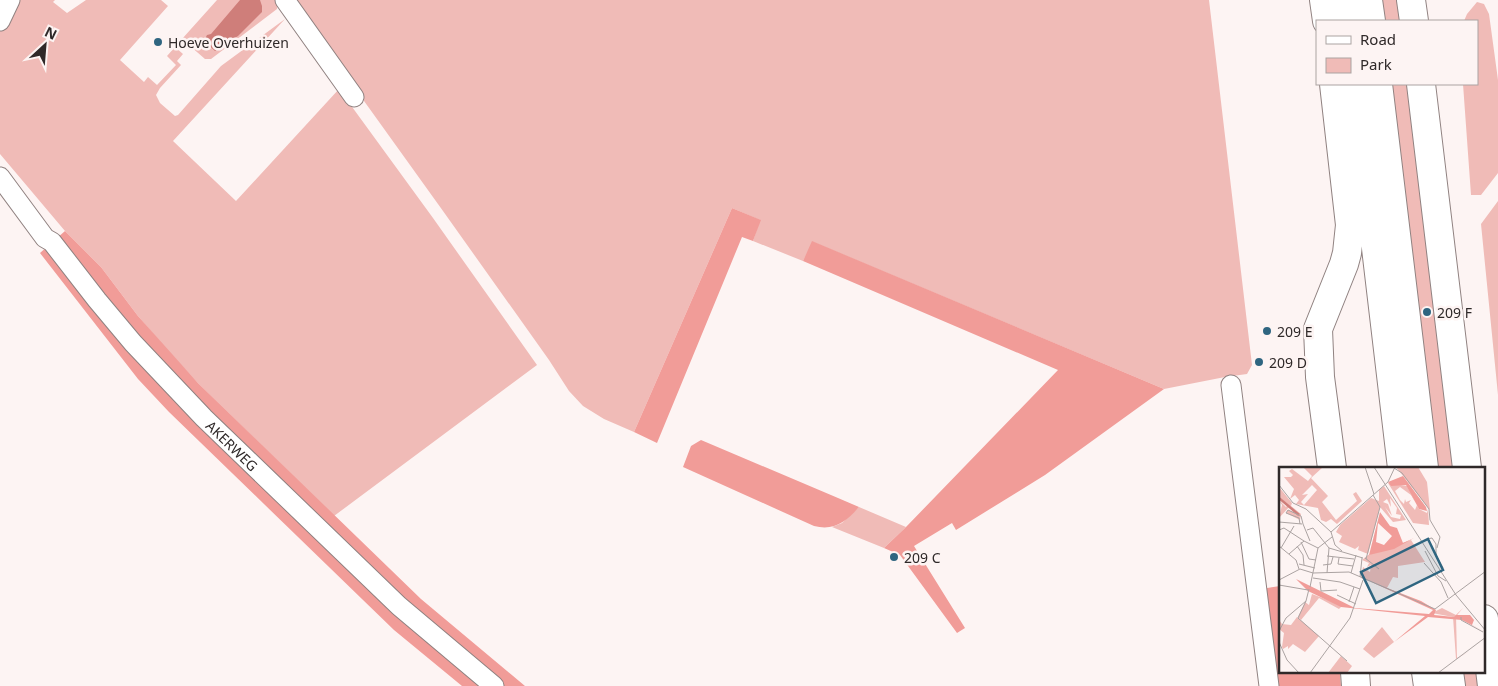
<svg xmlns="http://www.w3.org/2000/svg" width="1498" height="686" font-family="'Noto Sans',sans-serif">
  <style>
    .green { fill: #f0bbb7 }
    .forest { fill: #f19c98 }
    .water { fill: #cf7e7a }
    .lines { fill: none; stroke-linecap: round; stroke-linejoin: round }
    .minor-casing { stroke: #908281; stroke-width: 21 }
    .highway-casing { stroke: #908281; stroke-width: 30 }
    .minor { stroke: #fff; stroke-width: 19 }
    .highway { stroke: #fff; stroke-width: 28 }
    .poi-dot { fill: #2f6580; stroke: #fdf4f3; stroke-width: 2 }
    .labels { text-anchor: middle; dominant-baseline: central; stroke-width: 5; stroke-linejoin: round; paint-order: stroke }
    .poi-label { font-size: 14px; fill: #2f2929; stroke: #fdf4f3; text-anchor: start }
    .street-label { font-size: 14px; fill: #2f2929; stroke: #fdf4f3 }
    .inset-river { fill: none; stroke: #cf7e7a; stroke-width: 2.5 }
    .inset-road { fill: none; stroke: #aba3a2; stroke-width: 1 }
    .view { fill: #2f6580; fill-opacity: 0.15; stroke: #2f6580; stroke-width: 2.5 }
    .inset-edge { fill: none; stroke: #2f2929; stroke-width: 2.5 }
  </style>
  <rect width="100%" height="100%" fill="#fdf4f3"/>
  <path class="green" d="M14,0h41l-2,2 14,11 19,-13h75l7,6 -48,54 24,22 4,-5 9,8 19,-20 -9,-9 8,-9 8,7 -6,7 4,4 -21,23 -4,7 4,8 15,13 3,-1 43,-49 64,-47 -112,122 63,60 103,-112 94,129 104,147 -203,151 -136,-133 -29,-31 -31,-36 -37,-49 -36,-36 -65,-77v-124z
    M217,0h61v1l-1,8 -66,50h-6l-23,-20z
    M293,0h916l43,365 -5,9 -22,3 -61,12 -351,-147 -10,19 -50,-20 7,-21 -28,-12 -98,224 -30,-13 -21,-13 -14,-15 -20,-31 -106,-149 -112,-156z
    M1377,0h25l2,21h-25z
    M1477,2l7,2 5,10 9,66v93l-17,22h-10l-8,-111h14v-63h-13l3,-7z
    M1387,84h25l47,384h-24z
    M1498,201v194l-17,-171z
    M859,507l47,20 -22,21 -52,-21 10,-4z
    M1460,672h22l2,14h-23z"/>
  <path class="forest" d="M732,208l29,12 -8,21 -11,-4 -85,206 -23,-11z
    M65,231l36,36 37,49 60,67 223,216 104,87h-63l-68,-56 -225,-218 -31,-33 -98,-126z
    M812,241l352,148 -119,86 -89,55 -4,-7 -38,23 51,82 -8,5 -57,-78 -16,-7 22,-21 152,-157 -255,-109z
    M701,440l137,58 21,9c-13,15 -25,24 -45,19l-131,-59 8,-21z
    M1280,586v86h60l1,14h-68l-12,-97z"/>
  <path class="water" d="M240,0h20l2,6v6l-24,24 -23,15 -11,-10 3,-6 4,-1z"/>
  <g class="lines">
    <defs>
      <g id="minor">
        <path d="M285,0l69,97"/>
        <path d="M0,21l10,-21"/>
        <path id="s1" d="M0,177l45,61 7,4 45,58 36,43 71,75 195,188 95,80"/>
        <path d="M1231,385l38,301"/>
      </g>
      <path id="highway" d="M1324,0l3,21
        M1348,0l2,21
        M1368,0l3,21
        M1411,0l3,21
        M1358,84l10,72 8,92 26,220
        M1378,84l46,384
        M1421,84l46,384
        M1332,468l-12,-91 -2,-48 26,-65 3,-11 3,-28 -16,-141
        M1484,619l8,67
        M1355,672l1,14
        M1426,672l2,14
        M1449,672l2,14"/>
    </defs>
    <use href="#minor" class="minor-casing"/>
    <use href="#highway" class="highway-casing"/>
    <use href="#minor" class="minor"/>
    <use href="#highway" class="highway"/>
  </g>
  <g class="poi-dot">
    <circle cx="158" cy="42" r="5"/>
    <circle cx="1427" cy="312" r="5"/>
    <circle cx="1267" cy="331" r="5"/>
    <circle cx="1259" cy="362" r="5"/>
    <circle cx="894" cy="557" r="5"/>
  </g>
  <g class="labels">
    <g class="poi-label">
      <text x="168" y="42">Hoeve Overhuizen</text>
      <text x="1437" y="312">209 F</text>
      <text x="1277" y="331">209 E</text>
      <text x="1269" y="362">209 D</text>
      <text x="904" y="557">209 C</text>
    </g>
    <g class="street-label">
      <text stroke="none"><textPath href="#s1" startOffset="356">AKERWEG</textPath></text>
    </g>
  </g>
  <g transform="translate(1279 467)">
    <rect width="206" height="206" fill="#fdf4f3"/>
    <path d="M24,0h20l-12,11 17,18 -6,6 14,18 21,-19 -4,-7 3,-2 6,9 -25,23 -6,-5 -5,3 -5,-2 -3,-12 -22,-4 3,-4 -4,-5 -5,4 4,-10 -10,-12h7l2,-2 -4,-4 3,-2 16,12 4,-5zM33,18l5,5 -13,15 -3,-3 7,-8 -6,1zM117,0h22l9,15 3,28zM109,16l19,3 12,23 8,4 1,-4 1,16 -16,-2zM121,20l11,8 6,10 -2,5 -6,-7 2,-3 -5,2 -1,-3 -1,5 -4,-4 -5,-9zM105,19l22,34 -13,2 -13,-15 -12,47 -10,-4 1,-4 -4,3 -16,-7 3,-6 -6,-4 4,-7 31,-27 8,3v-11zM111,31l7,10 -1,6 5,1 -1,4 -9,-2 -6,-10 7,9 -4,-12 -5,-2 4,-3 4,8zM0,20l13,16 -1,3 10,8 -1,6 -14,-7 2,-3 11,4 -9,-8 -11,12 3,-13 -3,-5 7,7 2,-2 -9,-9zM132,73l14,22 -27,4v12l-5,-1 -6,11 -26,-10 2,-11 7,5 1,-7 -4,2 2,-4 -7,-3 6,-5zM33,127l29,11v2l-2,2 -20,-11 -18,22 -3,-3 7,-15 4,3zM163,141l14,7 1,43 13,-7 -14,8 -3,-42 -21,-4zM18,150l22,19 -14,16 -12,-8 -5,5v-3l-5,3 -1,-2 2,-14 -5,-4v-9l3,4 9,1zM103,160l12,15 -20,16 -11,-9zM62,189l11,10 -5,7h-19z" fill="#f0bbb7" fill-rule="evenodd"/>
    <path d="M124,9l23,31 1,4 -8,-2 -13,-24 -15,1 -3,-4zM101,45l10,14 7,2 6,15 11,-5 -20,11 -25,6zM99,56l14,13 -8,9 -8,-3zM17,112l59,29 74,6 4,-4 -64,-29 52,20 15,9 -2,5 20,2 9,-9 -6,7h13l4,5 -2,5 13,7 -23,-12 -34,-3 -34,25 31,-26 -84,-9 -33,-16z" fill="#f19c98" fill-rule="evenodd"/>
    <path class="inset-river" d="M0,31l20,17"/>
    <path class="inset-road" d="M86,0l9,27M95,0l82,128 30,36M115,1l8,5 27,36 1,11M0,18l14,18 13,6 25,23 4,13 7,6M151,53l10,17 -3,11M0,55l23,2M21,57l-1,-6 -13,-5 2,-3 13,6 2,8M24,57l7,17M0,63l5,-2 20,13M28,63l6,-2 16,20 34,10M52,65l57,-50 7,-15M148,72l5,-1 4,6v11l7,13M22,75l8,17 7,1M0,79l17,14 3,9M18,79l6,9 1,10M2,81l13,-22M39,81l14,-11M146,84l13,25 8,5M10,87l15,-13 14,7M48,89l27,3M60,91l-1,6 15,2M86,91l14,11M87,92l14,-52 -7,-12M145,96l17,19 7,16M20,97l16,4M44,98l8,-1 2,-7M48,106l2,-25M72,106l5,-18M81,110l2,-19M34,111l27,4 20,7M0,113l21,-11 13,4 36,-1 86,37 51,-38M41,115l1,9 16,-1M0,118l29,5M31,120l8,-39M58,128l19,9M27,134l-8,17 49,43M70,135l5,-15M182,150v3l22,12M0,164l7,-13 20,-17 3,-12M0,175l8,18 12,13M31,206l40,-55 13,-38M159,206l48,-36"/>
    <path class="view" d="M149,72l15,31 -67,33 -15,-31z"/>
    <rect width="206" height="206" class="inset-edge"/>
  </g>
  <rect x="1316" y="20" width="162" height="65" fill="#fdf4f3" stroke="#aba3a2"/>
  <rect x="1326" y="36" width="25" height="8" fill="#ffffff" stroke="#aba3a2"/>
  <text x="1360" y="45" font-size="15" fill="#2f2929">Road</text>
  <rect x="1326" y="58" width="25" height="15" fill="#f0bbb7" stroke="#aba3a2"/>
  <text x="1360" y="70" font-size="15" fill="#2f2929">Park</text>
  <g transform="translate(45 45) rotate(26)" stroke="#fdf4f3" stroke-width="4" paint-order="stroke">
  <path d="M0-4L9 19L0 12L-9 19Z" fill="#2f2929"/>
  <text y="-8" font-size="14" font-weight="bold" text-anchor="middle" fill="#2f2929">N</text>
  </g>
</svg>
